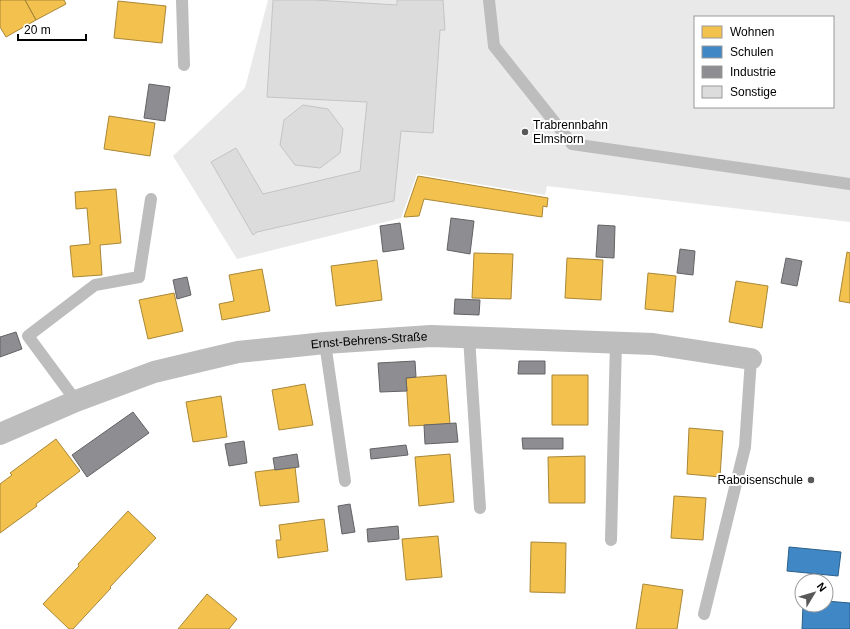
<svg xmlns="http://www.w3.org/2000/svg" width="850" height="629" font-family="Helvetica,sans-serif">
  <style>
    .green { fill: #e9e9e9; fill-rule: evenodd }
    .homes { fill: #f2c14e; stroke: #a98737 }
    .schools { fill: #3f88c5; stroke: #2c5f8a }
    .industry { fill: #8d8d92; stroke: #636366 }
    .building { fill: #dcdcdc; stroke: #c4c4c4 }
    .lines { fill: none; stroke-linecap: round; stroke-linejoin: round }
    .service { stroke: #bdbdbd; stroke-width: 12 }
    .minor { stroke: #bdbdbd; stroke-width: 22 }
    .poi-dot { fill: #595959; stroke: #fff; stroke-width: 1.5 }
    .labels { text-anchor: middle; dominant-baseline: central; stroke-width: 4; stroke-linejoin: round; paint-order: stroke }
    .poi-label { font-size: 12px; fill: #000; stroke: #fff; text-anchor: start }
    .street-label { font-size: 12px; fill: #000; stroke: #fff }
  </style>
  <rect width="100%" height="100%" fill="#fff"/>
  <path class="green" d="M268,0h582v222l-303,-36 -2,9 -128,-21 -16,44 -164,41 -64,-103 72,-68zM695,17h138v90h-138z"/>
  <path class="homes" d="M1,0h24l11,20 -30,17 -6,-10v-26z
    M25,0h39l2,4 -30,16z
    M118,1l48,5 -4,37 -48,-5z
    M109,116l46,7 -5,33 -46,-7z
    M418,176l130,22 -1,9 -4,-1 -1,11 -118,-18 -5,17 -15,1z
    M116,189l5,54 -21,2 2,30 -29,2 -3,-31 20,-2 -3,-36 -11,1 -1,-17z
    M847,252l3,1v50l-11,-2z
    M474,253l39,1 -2,45 -39,-1z
    M567,258l36,2 -2,40 -36,-2z
    M377,260l5,40 -46,6 -5,-40z
    M262,269l8,42 -48,9 -3,-16 15,-3 -5,-26z
    M648,273l28,3 -3,36 -28,-3z
    M736,281l32,5 -6,42 -33,-6z
    M174,293l9,38 -35,8 -9,-39z
    M446,375l4,49 -41,2 -3,-48z
    M552,375h36v50h-36z
    M305,384l8,41 -34,5 -7,-40z
    M221,396l6,41 -34,5 -7,-40z
    M689,428l34,3 -3,46 -33,-3z
    M56,439l24,32 -44,33 1,2 -37,27v-49l12,-9 -2,-2z
    M450,454l4,48 -35,4 -4,-49z
    M585,456v47h-36l-1,-46z
    M295,467l4,35 -39,4 -5,-34z
    M674,496l32,2 -3,42 -32,-2z
    M128,511l28,27 -46,49 1,1 -38,41h-4l-26,-25 36,-38 -1,-2z
    M324,519l4,32 -50,7 -2,-18h5l-2,-15z
    M438,536l4,41 -36,3 -4,-41z
    M531,542l35,1 -1,50 -35,-1z
    M643,584l40,6 -6,39h-41z
    M207,594l30,25 -8,10h-51z"/>
  <path class="schools" d="M789,547l52,5 -3,24 -51,-5z
    M826,601l24,2v26h-48l1,-24h23z"/>
  <path class="industry" d="M149,84l21,3 -5,34 -21,-3z
    M451,218l23,3 -4,33 -23,-4z
    M400,223l4,26 -21,3 -3,-26z
    M598,225l17,1 -1,32 -18,-1z
    M680,249l15,2 -2,24 -16,-2z
    M786,258l16,3 -5,25 -16,-3z
    M187,277l4,18 -14,4 -4,-19z
    M455,299l25,1 -1,15 -25,-1z
    M16,332l6,17 -22,8v-20z
    M415,361l1,16 -10,1 1,13 -27,1 -2,-29z
    M519,361h26v13h-27z
    M133,412l16,21 -62,44 -15,-22z
    M456,423l2,19 -33,2 -1,-19z
    M522,438h41v11h-40z
    M244,441l3,22 -18,3 -4,-22z
    M406,445l2,10 -37,4 -1,-10z
    M297,454l2,13 -24,3 -2,-12z
    M350,504l5,28 -13,2 -4,-28z
    M398,526l1,13 -31,3 -1,-13z"/>
  <path class="building" d="M273,0h42l82,5v-5h46l2,30h-5l-7,103 -32,-2 -7,70 -137,31 -4,3 -42,-73 25,-14 27,46 97,-23 7,-69 -100,-5z
    M303,105l25,4 15,20 -3,24 -20,15 -25,-3 -15,-20 4,-25z"/>
  <g class="lines">
    <path class="service" d="M182,0l2,65
      M489,0l5,46 78,98 278,40
      M469,337l11,171
      M325,343l20,138
      M76,401l-48,-65 67,-51 44,-8 12,-78
      M611,540l5,-198
      M704,614l41,-167 6,-88"/>
    <path class="minor" id="s1" d="M0,434l76,-33 78,-29 84,-20 87,-9 106,-7 222,8 98,15"/>
  </g>
  <g class="poi-dot">
    <circle cx="525" cy="132" r="4"/>
    <circle cx="811" cy="480" r="4"/>
  </g>
  <g class="labels">
    <g class="poi-label">
      <text x="533" y="125">Trabrennbahn<tspan x="533" dy="14">Elmshorn</tspan></text>
      <text x="803" y="480" text-anchor="end">Raboisenschule</text>
    </g>
    <g class="street-label">
      <text stroke="none"><textPath href="#s1" startOffset="384">Ernst-Behrens-Straße</textPath></text>
    </g>
  </g>
  <rect x="694" y="16" width="140" height="92" fill="#ffffff" stroke="#999999"/>
  <rect x="702" y="26" width="20" height="12" fill="#f2c14e" stroke="#999999"/>
  <text x="730" y="36" font-size="12" fill="#000000">Wohnen</text>
  <rect x="702" y="46" width="20" height="12" fill="#3f88c5" stroke="#999999"/>
  <text x="730" y="56" font-size="12" fill="#000000">Schulen</text>
  <rect x="702" y="66" width="20" height="12" fill="#8d8d92" stroke="#999999"/>
  <text x="730" y="76" font-size="12" fill="#000000">Industrie</text>
  <rect x="702" y="86" width="20" height="12" fill="#dcdcdc" stroke="#999999"/>
  <text x="730" y="96" font-size="12" fill="#000000">Sonstige</text>
  <g transform="translate(814 593) rotate(52)"><circle r="19" fill="#ffffff" stroke="#999999"/>
  <path d="M0-3L7 15L0 10L-7 15Z" fill="#595959"/>
  <text y="-6" font-size="11" font-weight="bold" text-anchor="middle" fill="#000000">N</text>
  </g>
  <path d="M18 34v6h68v-6" fill="none" stroke="#000000" stroke-width="2"/>
  <text x="24" y="34" font-size="12" fill="#000000" stroke="#ffffff" stroke-width="3" paint-order="stroke">20 m</text>
</svg>
